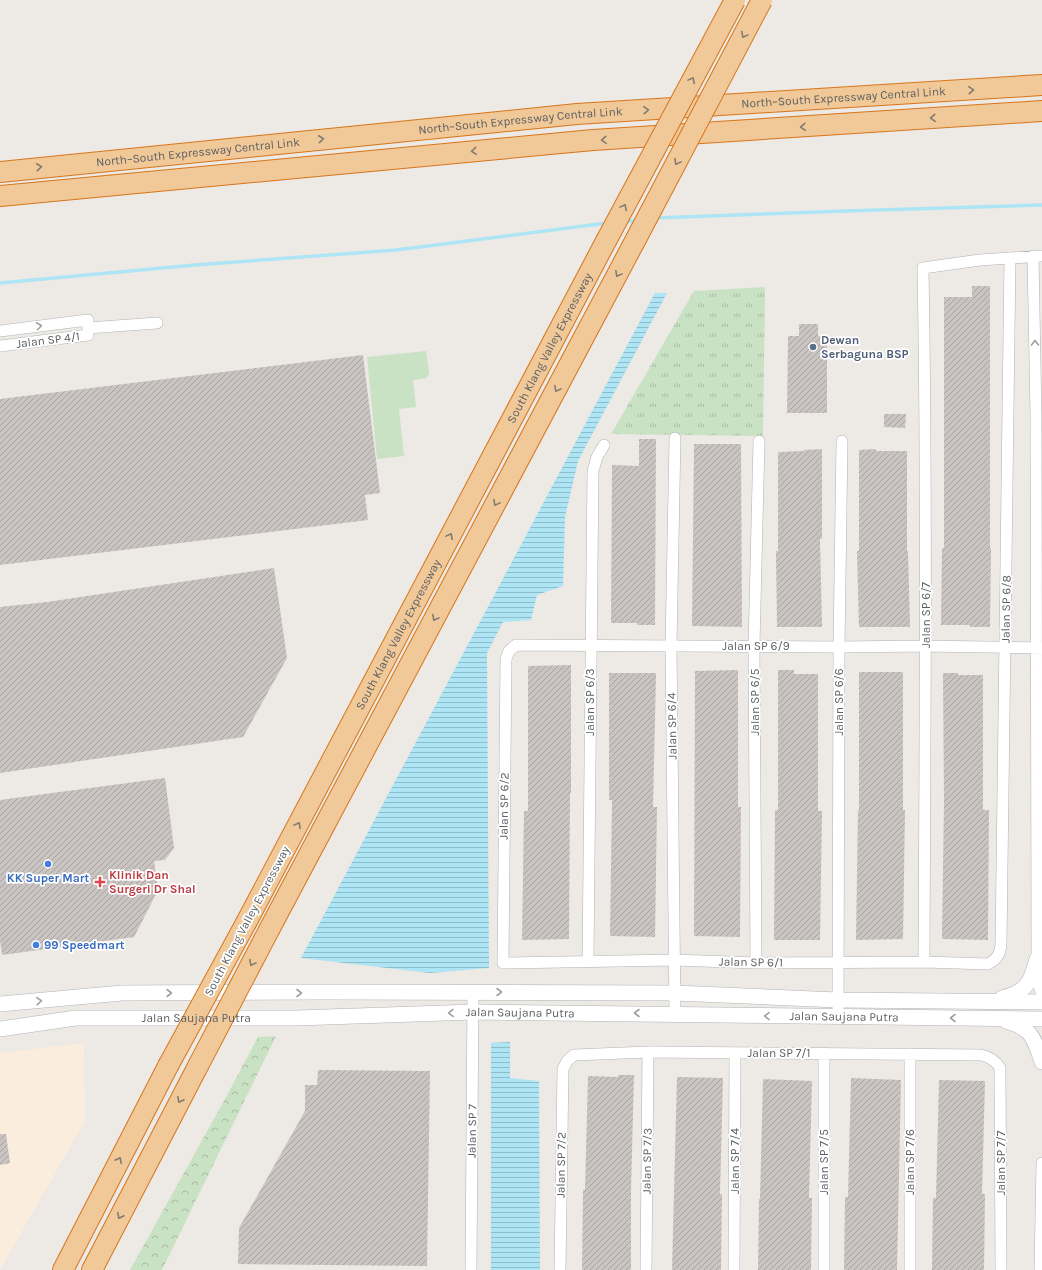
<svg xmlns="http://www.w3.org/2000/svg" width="1042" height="1270" font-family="Karla,sans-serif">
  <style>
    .commercial { fill: #faeddd }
    .green { fill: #cae2c4 }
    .forest { fill: url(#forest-crowns) }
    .park { fill: url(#park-tufts) }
    .water { fill: url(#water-rules) }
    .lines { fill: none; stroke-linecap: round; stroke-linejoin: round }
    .stream { stroke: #ade5f5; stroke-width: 3.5 }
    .building { fill: url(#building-hatch) }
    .street-casing { stroke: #b0b3b5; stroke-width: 12 }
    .secondary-casing { stroke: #afb3b6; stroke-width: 16 }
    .highway-casing { stroke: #d7751a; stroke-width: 22 }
    .street { stroke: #fff; stroke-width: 11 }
    .secondary { stroke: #fff; stroke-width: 15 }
    .highway { stroke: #f1c898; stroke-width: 20 }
    .highway-bridge-casing { stroke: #d7751a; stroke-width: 22; stroke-linecap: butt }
    .highway-bridge { stroke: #f1c898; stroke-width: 20 }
    .oneway { stroke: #827b70 }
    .oneway2 { stroke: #9ea0a1 }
    .service-dot { fill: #5c6f8a; stroke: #fff; stroke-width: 1.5 }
    .shop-dot { fill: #3f7fe0; stroke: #fff; stroke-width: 1.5 }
    .health-dot { fill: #e0444e; stroke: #fff; stroke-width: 1.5 }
    .labels { text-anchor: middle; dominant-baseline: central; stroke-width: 3.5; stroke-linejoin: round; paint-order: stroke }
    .street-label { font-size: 12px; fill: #5d6163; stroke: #fff }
    .service-label { font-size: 12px; font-weight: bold; fill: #4e5e75; stroke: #fff; text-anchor: start }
    .health-label { font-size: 12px; font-weight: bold; fill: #be3a42; stroke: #fff; text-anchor: start }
    .shop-label { font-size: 12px; font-weight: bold; fill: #366cbe; stroke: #fff }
  </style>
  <defs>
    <pattern id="forest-crowns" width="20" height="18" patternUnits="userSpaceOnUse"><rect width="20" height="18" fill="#cae2c4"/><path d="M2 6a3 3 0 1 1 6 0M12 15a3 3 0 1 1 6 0" fill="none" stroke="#a7bba3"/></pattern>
    <pattern id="park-tufts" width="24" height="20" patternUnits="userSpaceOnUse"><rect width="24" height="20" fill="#cae2c4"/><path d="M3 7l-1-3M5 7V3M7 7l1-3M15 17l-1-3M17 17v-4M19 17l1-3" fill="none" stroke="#a7bba3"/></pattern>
    <pattern id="water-rules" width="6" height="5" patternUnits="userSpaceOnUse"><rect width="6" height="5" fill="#ade5f5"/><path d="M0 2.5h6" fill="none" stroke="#90bdca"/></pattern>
    <pattern id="building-hatch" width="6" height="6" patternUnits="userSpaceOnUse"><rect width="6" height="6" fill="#c9c4c1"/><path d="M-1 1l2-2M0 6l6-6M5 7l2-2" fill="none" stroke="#a6a3a0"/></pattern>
  </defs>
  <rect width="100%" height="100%" fill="#ede9e5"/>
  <path class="commercial" d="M84,1043l1,78 -85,149v-217z"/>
  <path class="green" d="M426,351l3,21 -2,6 -14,2 3,27 -17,2 5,47 -27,3 -10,-102z"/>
  <path class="forest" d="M276,1036l-114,234h-32l95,-171 33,-62z"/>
  <path class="park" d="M765,287l-2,149 -152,-2 83,-143z"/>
  <path class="water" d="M655,293h12l-89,168 -13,56 -2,69 -26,9 -6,25 -28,2 -16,31 2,315 -59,5 -129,-15z
    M510,1042v36l29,3 1,189h-49v-227z"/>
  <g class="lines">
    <path class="stream" d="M655,218l190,-7 197,-6
      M624,222l15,-2
      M0,283l195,-18 201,-15 211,-27"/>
  </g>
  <path class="building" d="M972,286h18v262h1l-1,79h-20v-2h-29l1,-77h2v-251h28z
    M799,324h19v12h9v77h-40l1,-77h11z
    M363,355l17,138 -15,2 3,25 -368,45v-166z
    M884,414h22l-1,14 -21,-1z
    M639,439h17l-1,186h-18v-2h-26l1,-158 27,1z
    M694,444h47l1,183 -50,-1z
    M822,449v90h-2l2,88h-45l-1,-76h2v-99l26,-1v-1z
    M876,449v2h31v100h1l2,76h-51l-2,-76h2v-101z
    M274,568l13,90 -44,79 -243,36v-166l47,-5z
    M571,665v128h-1l-1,146 -47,1 2,-129h4v-145z
    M738,670v137h3l-1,130 -46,-1 1,-265z
    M778,670h16v4h24v137h4l-2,129h-46l1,-130h3z
    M859,672h44v138h2l-2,129 -47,1 2,-130h1z
    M609,673h47l-3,134h4l-2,130 -45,-1 2,-136h-3z
    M943,673h15v2h25v135h6l-1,130 -46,-1 2,-138z
    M165,778l9,70 -9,12 -11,1 4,29 -24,47 -132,18 -2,-16v-139z
    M318,1070l112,1 -3,195 -189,-2 1,-36 66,-117v-26h12z
    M618,1075h16l-3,115v80h-49l1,-80h2l3,-114 30,1z
    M677,1077l46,1 -3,116h2l-1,76h-49z
    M851,1078l50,2 -4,190h-53l1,-73h3z
    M763,1079l49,2 -3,117h3l-1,72h-53l1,-71h1z
    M939,1080l46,1 -3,113h3l-1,76h-52l1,-72h3z
    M0,1134h6l4,29 -10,2z"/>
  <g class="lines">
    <defs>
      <path id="street" d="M1033,256l3,160 1,543 1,24 4,12
        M1010,258c-3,229 -6,458 -9,686 -1,11 -4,15 -13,20l-64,-2 -168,1 -81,-3 -172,3 3,-304 3,-8 7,-6 323,2 87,-1 116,2
        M88,328l69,-5
        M0,331l88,-11v15l-88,11
        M588,961l5,-490 4,-14 7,-12
        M924,962c1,-231 3,-463 -1,-694l57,-8 62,-4
        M756,963l-2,-317 5,-205
        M675,1014l-4,-368 4,-208
        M838,1018l1,-371 3,-206
        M824,1053v217
        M910,1054v216
        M471,1270l2,-278
        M560,1270l3,-201 4,-8 7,-6 74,-3 333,3c9,2 15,6 19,13l1,202
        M646,1270l2,-218
        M734,1270l1,-217
        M1040,1270l2,-107"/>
      <g id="secondary">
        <path d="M1002,998c25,-6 29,-16 35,-39"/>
        <path d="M0,1004l122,-11 204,-1 349,1 163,7 204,2"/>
        <path d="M1006,1021c26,7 28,17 36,41"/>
        <path id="s1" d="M0,1029l76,-11h221l177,-6 568,7"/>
      </g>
      <g id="highway">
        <path id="s2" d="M0,172l577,-58 465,-29"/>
        <path d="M0,196l593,-56 449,-29"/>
        <path id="s3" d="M247,921l359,-680"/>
        <path d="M270,928l366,-689"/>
        <path d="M63,1270l105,-204"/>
        <path d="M92,1270l106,-204"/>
      </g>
    </defs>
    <use href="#street" class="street-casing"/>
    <use href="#secondary" class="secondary-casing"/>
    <use href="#highway" class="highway-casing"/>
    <use href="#street" class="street"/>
    <use href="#secondary" class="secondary"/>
    <use href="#highway" class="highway"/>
    <defs>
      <path id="highway-bridge" d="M636,239l126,-239
        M606,241l129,-241
        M168,1066l79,-145
        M198,1066l72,-138"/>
    </defs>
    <use href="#highway-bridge" class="highway-bridge-casing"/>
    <use href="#highway-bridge" class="highway-bridge"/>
  </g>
  <defs><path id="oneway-chevron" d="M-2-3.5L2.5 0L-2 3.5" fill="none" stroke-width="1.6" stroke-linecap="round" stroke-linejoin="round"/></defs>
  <g class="oneway">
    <use href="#oneway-chevron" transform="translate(744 35) rotate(118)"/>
    <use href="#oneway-chevron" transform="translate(692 80) rotate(-62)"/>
    <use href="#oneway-chevron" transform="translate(971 90) rotate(-4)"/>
    <use href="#oneway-chevron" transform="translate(646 110) rotate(-4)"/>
    <use href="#oneway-chevron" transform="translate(933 118) rotate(176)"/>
    <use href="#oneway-chevron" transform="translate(803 127) rotate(176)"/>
    <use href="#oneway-chevron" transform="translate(321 139) rotate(-6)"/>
    <use href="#oneway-chevron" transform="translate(604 140) rotate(176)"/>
    <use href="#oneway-chevron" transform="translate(474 151) rotate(175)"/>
    <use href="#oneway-chevron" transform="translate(677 162) rotate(118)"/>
    <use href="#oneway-chevron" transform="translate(39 167) rotate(-6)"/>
    <use href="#oneway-chevron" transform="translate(624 207) rotate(-62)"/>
    <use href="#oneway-chevron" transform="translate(618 274) rotate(118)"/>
    <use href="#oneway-chevron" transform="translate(557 389) rotate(118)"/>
    <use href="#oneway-chevron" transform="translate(496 503) rotate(118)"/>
    <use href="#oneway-chevron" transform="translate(450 536) rotate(-62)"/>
    <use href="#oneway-chevron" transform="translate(435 618) rotate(118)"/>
    <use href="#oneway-chevron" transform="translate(298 825) rotate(-62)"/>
    <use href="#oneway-chevron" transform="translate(252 963) rotate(118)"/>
    <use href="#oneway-chevron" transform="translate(180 1100) rotate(117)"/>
    <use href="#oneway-chevron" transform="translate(119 1160) rotate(-63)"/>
    <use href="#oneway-chevron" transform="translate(120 1216) rotate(117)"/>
  </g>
  <g class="oneway2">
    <use href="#oneway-chevron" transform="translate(39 326) rotate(-7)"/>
    <use href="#oneway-chevron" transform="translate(1035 343) rotate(-91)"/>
    <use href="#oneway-chevron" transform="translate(499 992)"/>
    <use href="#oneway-chevron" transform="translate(169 993)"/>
    <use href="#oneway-chevron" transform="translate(299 993)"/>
    <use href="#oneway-chevron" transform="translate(39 1001) rotate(-5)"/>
    <use href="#oneway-chevron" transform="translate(451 1013) rotate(178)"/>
    <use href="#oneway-chevron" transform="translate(637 1013) rotate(-180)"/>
    <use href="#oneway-chevron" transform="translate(767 1016) rotate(-179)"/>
    <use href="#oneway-chevron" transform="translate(953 1018) rotate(180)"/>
  </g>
  <circle class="service-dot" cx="813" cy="347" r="4"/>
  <g class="shop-dot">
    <circle cx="48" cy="864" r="4"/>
    <circle cx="36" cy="945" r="4"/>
  </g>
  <path class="health-dot" d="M98 876h4v4h4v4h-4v4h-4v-4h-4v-4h4z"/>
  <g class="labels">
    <g class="street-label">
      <text stroke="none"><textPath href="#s2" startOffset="847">North–South Expressway Central Link</textPath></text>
      <text stroke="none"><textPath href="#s2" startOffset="523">North–South Expressway Central Link</textPath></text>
      <text stroke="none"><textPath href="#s2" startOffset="199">North–South Expressway Central Link</textPath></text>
      <text transform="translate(48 340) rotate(-7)">Jalan SP 4/1</text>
      <text stroke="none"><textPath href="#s3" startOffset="648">South Klang Valley Expressway</textPath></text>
      <text transform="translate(1006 609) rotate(-89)">Jalan SP 6/8</text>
      <text transform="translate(926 615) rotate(-90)">Jalan SP 6/7</text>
      <text stroke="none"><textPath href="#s3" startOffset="324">South Klang Valley Expressway</textPath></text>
      <text x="756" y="646">Jalan SP 6/9</text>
      <text transform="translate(590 702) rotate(-90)">Jalan SP 6/3</text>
      <text transform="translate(755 702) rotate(-90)">Jalan SP 6/5</text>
      <text transform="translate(839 702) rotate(-90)">Jalan SP 6/6</text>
      <text transform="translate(672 726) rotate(-91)">Jalan SP 6/4</text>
      <text transform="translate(504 806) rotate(-89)">Jalan SP 6/2</text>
      <text transform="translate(247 921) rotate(-62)">South Klang Valley Expressway</text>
      <text transform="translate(751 962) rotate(1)">Jalan SP 6/1</text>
      <text stroke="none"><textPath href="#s1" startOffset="521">Jalan Saujana Putra</textPath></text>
      <text stroke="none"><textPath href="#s1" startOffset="845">Jalan Saujana Putra</textPath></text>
      <text stroke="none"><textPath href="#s1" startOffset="197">Jalan Saujana Putra</textPath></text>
      <text x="779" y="1053">Jalan SP 7/1</text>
      <text transform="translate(472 1131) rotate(-89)">Jalan SP 7</text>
      <text transform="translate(647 1161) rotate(-89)">Jalan SP 7/3</text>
      <text transform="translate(735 1161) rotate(-90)">Jalan SP 7/4</text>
      <text transform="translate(824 1162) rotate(-90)">Jalan SP 7/5</text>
      <text transform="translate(910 1162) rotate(-90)">Jalan SP 7/6</text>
      <text transform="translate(1001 1163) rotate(-90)">Jalan SP 7/7</text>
      <text transform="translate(561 1165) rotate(-89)">Jalan SP 7/2</text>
    </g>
    <g class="service-label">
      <text x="821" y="340">Dewan<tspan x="821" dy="14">Serbaguna BSP</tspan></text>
    </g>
    <g class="health-label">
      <text x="109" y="875">Klinik Dan<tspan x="109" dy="14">Surgeri Dr Shal</tspan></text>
    </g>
    <g class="shop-label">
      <text x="48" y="878">KK Super Mart</text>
      <text x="44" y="945" text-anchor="start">99 Speedmart</text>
    </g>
  </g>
</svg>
